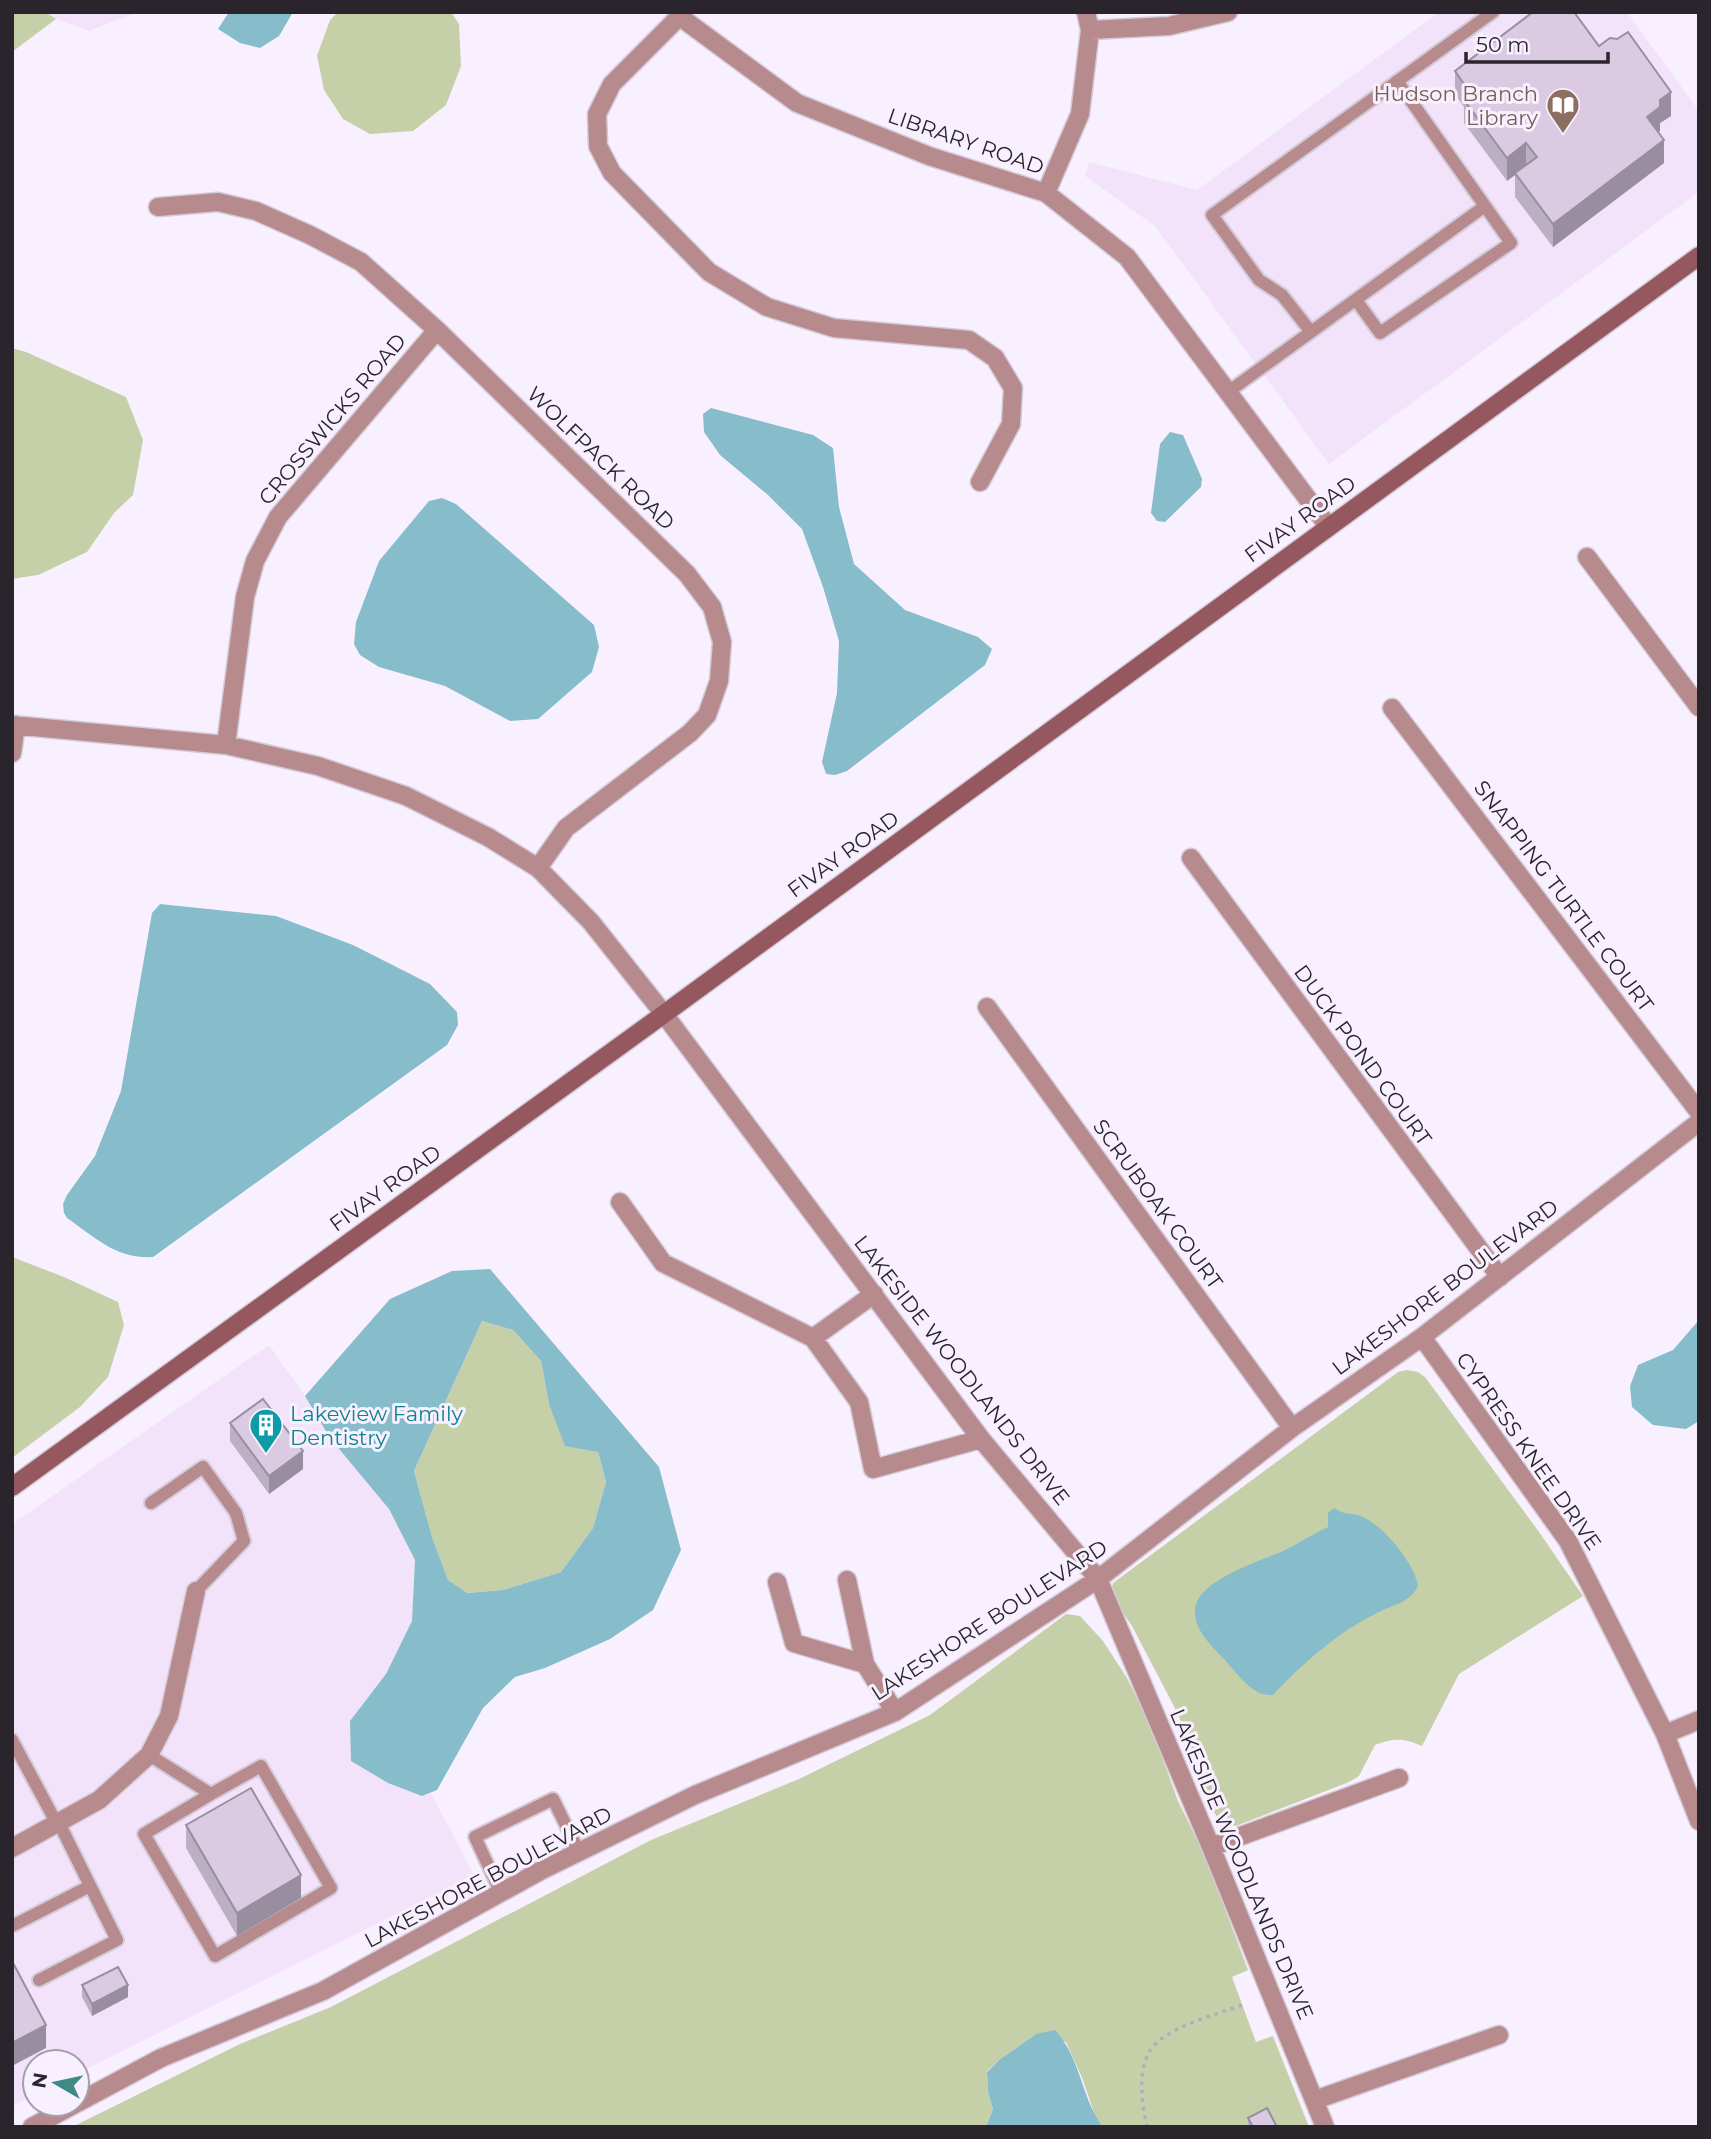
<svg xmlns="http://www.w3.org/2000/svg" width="1711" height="2139" font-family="Montserrat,sans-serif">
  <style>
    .built { fill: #f2e3fb }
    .green { fill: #c5d0a9 }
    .water { fill: #87bccb; fill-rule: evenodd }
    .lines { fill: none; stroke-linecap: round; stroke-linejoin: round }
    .lane-casing { stroke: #d4cbd9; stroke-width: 16 }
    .street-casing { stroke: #d4cbd9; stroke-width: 21 }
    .secondary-casing { stroke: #d4cbd9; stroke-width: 21 }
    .path { stroke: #b4acb9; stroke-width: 3.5; stroke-dasharray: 3.5 5; stroke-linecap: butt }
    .lane { stroke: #b78b8e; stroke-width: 12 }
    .street { stroke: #b78b8e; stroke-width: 18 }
    .secondary { stroke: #95585e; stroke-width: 18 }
    .wall { fill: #bbafc3 }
    .shaded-wall { fill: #998e9f }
    .building { fill: #dacbe3; stroke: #998e9f; stroke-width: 2 }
    .labels { text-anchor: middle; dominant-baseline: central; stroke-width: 6; stroke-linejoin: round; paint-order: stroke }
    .education-label { font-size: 21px; fill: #785e54; stroke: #f9f0ff; text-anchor: end }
    .street-label { font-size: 21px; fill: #2a252d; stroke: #f9f0ff }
    .culture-label { font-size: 21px; fill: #0d838f; stroke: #f9f0ff; text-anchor: start }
  </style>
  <rect width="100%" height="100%" fill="#f9f0ff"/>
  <path class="built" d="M45,12h93l-49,19 -33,-12z
    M1439,12h188l72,99v81l-370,272 -174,-238 -70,-50 4,-14 108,28z
    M269,1345l36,51 25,42 59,71 26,51 -3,61 -26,53 -36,47 72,75 9,-3 43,82 -397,199v-12h-42v33l-23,11v-582z"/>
  <path class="green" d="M12,12h33l11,7 -44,33z
    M338,12h113l8,12 2,42 -15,39 -33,26 -43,3 -27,-15 -19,-29 -7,-34 13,-36z
    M12,348l14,4 100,45 17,43 -10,55 -19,18 -27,39 -49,23 -26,4z
    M12,1257l52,20 54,25 6,23 -16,52 -28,30 -68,51z
    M482,1321l31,9 28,31 8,43 49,48 8,30 -13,46 -32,44 -58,18 -37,3 -18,-13 -16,-43 -18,-66z
    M1407,1370l11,2 7,5 114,155 44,64 -124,78 -37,72c-20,-8 -27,-8 -47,-1l-16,31 -10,6 -113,44c-12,-2 -18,-6 -24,-17l-34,-95 -46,-88 -16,-23 -5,-11 2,-9 285,-211z
    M1066,1614l14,2 23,25 24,37 23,46 28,77 27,55 43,114 -16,7 24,65 17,-6 36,91h-206l-8,-11 -12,-36 -17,-38 -30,-8 -37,26 -12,11 1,21 5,17 -7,18h-914l168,-83 91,-37 320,-167 148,-61 131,-64z"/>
  <path class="water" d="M229,12h64l-14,24 -19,12 -20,-5 -22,-14z
    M711,408l102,27 20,13 6,59 15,57 51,46 73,27 14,12 -7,16 -138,106 -12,4 -9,-1 -4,-12 15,-69 2,-52 -16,-54 -21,-58 -34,-34 -48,-40 -16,-23 -1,-18z
    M1170,432l13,3 19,44 -1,8 -36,35 -8,-1 -6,-8 9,-69z
    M442,498l14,6 138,121 5,22 -7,25 -54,47 -28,2 -65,-35 -66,-19 -19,-12 -6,-11 2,-22 23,-61 50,-60z
    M160,904l116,12 77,29 77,39 27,28 1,13 -11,20 -294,212c-37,2 -57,-19 -86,-39l-3,-5 -1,-9 4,-9 28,-39 26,-65 31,-178z
    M490,1269l169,198 22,83 -28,60 -43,29 -65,29 -30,9 -32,31 -46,82 -15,6 -34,-13 -37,-22 -1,-40 36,-47 26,-53 3,-61 -26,-51 -59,-71 -25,-42 85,-97 62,-28zM482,1321l31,9 28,31 8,43 16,42 33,6 8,30 -13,46 -32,44 -58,18 -36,3 -19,-13 -16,-43 -18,-66z
    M1699,1320v101l-13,8 -33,-4 -21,-18 -2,-21 8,-21 35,-15z
    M1334,1508c12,8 15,4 26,8 22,7 55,48 58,70 -8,17 -26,19 -41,27 -39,19 -74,50 -104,82 -21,2 -36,-22 -49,-36 -13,-14 -30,-29 -29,-49 1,-30 67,-49 90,-60 14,-7 28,-16 43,-23v-14z
    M1055,2030c26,28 26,68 48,97h-117l7,-18 -5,-17 -1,-20 12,-12 37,-26z"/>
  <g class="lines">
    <defs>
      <path id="lane" d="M1356,300l24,33 131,-90 -114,-162
        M1311,332l-29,-37 -23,-15 -47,-65 281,-203
        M1228,392l257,-186
        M151,1503l52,-36 33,46 8,28 -48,50
        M12,1740l45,84
        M149,1755l62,39 -67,40 71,122 116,-68 -70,-122 -50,28
        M501,1893l-26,-56 78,-38 26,53
        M14,1925l76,-39
        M39,1980l78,-40 -58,-117"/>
      <path id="street" d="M679,12l8,10 110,81 132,53 117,37 81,64 201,269
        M681,15l-69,69 -15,30 1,32 14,27 97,99 58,35 67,21 135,12 26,18 18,30 -2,36 -31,58
        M1090,30l79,-4 59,-14
        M1046,193l34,-79 10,-84 -4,-18
        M158,207l60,-5 38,9 54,24 51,27 76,68 250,244 25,33 10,35 -3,39 -12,34 -17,18 -124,95 -28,40
        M1587,557l112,150
        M1392,708l307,404
        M12,725l214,20 92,21 88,30 82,41 50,31 53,54 73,92 317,425 117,140 113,268 114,280
        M226,745l19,-148 10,-36 23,-44 159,-187
        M12,753l4,-28
        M1191,858l309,419
        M987,1007l305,421
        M620,1202l43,61 150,75 61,-44
        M1422,1337l146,204 97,193 34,87
        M813,1338l46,64 14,67 108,-30
        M847,1580l18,84 30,48
        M777,1582l17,61 71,21
        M1665,1734l34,-14
        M1211,1847l188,-69
        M12,1848l87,-48 50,-45 20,-39 27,-125
        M1315,2100l184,-65
        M77,2103l84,-45 162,-67 217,-120 155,-76 200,-83 203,-133 194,-151 130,-91 277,-215
        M32,2127l43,-23"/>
      <path id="secondary" d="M12,1487l652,-473 1035,-758"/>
    </defs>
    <use href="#lane" class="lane-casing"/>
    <use href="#street" class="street-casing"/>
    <use href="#secondary" class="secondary-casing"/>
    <path class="path" d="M1147,2127c-5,-23 -10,-55 3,-76 13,-23 68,-37 92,-46"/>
    <use href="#lane" class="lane"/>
    <use href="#street" class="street"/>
    <use href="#secondary" class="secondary"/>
  </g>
  <path class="wall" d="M1599,46l72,70 -11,7v8l-2,1 6,31 -111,84 -38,-50v-22l-8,6 -43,-58v-16l-9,-13v-23z
    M230,1423l73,46 -34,25 -39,-53z
    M186,1825l115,73 -64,38 -51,-88z
    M82,1985l46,12 -36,19 -10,-19z
    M1248,2118l29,9h-29z"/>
  <path class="shaded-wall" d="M1671,92v24l-11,7v8l-13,9v-23l13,-17z
    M1664,140v23l-111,84v-23z
    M1526,143v24l-19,14v-23z
    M303,1451v18l-34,25v-18z
    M301,1875v23l-64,38v-23z
    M128,1985v12l-36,19v-12z
    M46,2025v23l-34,18v-23z"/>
  <path class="building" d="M1533,12h41l25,34 11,-8 7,1 11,-7 43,60 -11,8v7l-13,10 17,23 -111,84 -38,-51 22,-16 -11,-14 -19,15 -43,-58 7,-6 -16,-23z
    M263,1399l40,52 -34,25 -39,-53z
    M251,1788l50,87 -64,38 -51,-88z
    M12,1961l34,64 -34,18z
    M118,1967l10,18 -36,19 -10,-19z
    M1267,2108l10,19h-24l-5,-9z"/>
  <defs>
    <symbol id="library-pin" viewBox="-11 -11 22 30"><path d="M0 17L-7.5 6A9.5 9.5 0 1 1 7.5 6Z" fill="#8d6e63" stroke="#f9f0ff"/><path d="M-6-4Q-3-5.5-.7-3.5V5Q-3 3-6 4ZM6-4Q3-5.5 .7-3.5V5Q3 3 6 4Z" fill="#fff"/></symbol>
    <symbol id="building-pin" viewBox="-11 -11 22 30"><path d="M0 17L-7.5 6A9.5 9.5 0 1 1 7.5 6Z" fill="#0f9aa8" stroke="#f9f0ff"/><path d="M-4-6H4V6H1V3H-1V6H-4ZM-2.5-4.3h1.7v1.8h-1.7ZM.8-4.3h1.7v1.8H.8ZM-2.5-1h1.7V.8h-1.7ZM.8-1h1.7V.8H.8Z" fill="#fff"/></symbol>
  </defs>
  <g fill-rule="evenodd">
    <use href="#library-pin" x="1544" y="86" width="38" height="52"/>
    <use href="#building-pin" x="247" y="1406" width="38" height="52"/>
  </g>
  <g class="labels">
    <g class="education-label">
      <text x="1538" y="93">Hudson Branch<tspan x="1538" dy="24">Library</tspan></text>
    </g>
    <g class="street-label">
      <text transform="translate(966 141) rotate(19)">LIBRARY ROAD</text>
      <text transform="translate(332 419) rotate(-50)">CROSSWICKS ROAD</text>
      <text transform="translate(601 458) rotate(44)">WOLFPACK ROAD</text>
      <text transform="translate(1300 519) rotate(-36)">FIVAY ROAD</text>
      <text transform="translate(843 854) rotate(-36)">FIVAY ROAD</text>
      <text transform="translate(1564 896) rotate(53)">SNAPPING TURTLE COURT</text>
      <text transform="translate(1363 1055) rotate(54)">DUCK POND COURT</text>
      <text transform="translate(385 1188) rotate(-36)">FIVAY ROAD</text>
      <text transform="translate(1158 1204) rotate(54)">SCRUBOAK COURT</text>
      <text transform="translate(1445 1287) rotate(-37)">LAKESHORE BOULEVARD</text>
      <text transform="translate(962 1370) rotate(52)">LAKESIDE WOODLANDS DRIVE</text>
      <text transform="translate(1529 1451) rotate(55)">CYPRESS KNEE DRIVE</text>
      <text transform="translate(989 1620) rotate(-33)">LAKESHORE BOULEVARD</text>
      <text transform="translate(1242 1864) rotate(67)">LAKESIDE WOODLANDS DRIVE</text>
      <text transform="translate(488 1877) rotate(-28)">LAKESHORE BOULEVARD</text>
    </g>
    <g class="culture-label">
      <text x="290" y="1413">Lakeview Family<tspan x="290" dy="24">Dentistry</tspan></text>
    </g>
  </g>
  <rect width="1711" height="2139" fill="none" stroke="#2a252d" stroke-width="28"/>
  <g transform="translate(56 2083) rotate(279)"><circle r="33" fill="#f9f0ff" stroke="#a69fab" stroke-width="2"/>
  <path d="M0-5L12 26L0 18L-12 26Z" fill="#418987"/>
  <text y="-10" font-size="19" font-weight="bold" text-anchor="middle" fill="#2a252d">N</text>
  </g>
  <path d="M1466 52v10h142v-10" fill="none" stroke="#2a252d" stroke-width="3.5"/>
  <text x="1476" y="52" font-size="21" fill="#2a252d" stroke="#f9f0ff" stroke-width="5" paint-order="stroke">50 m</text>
</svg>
